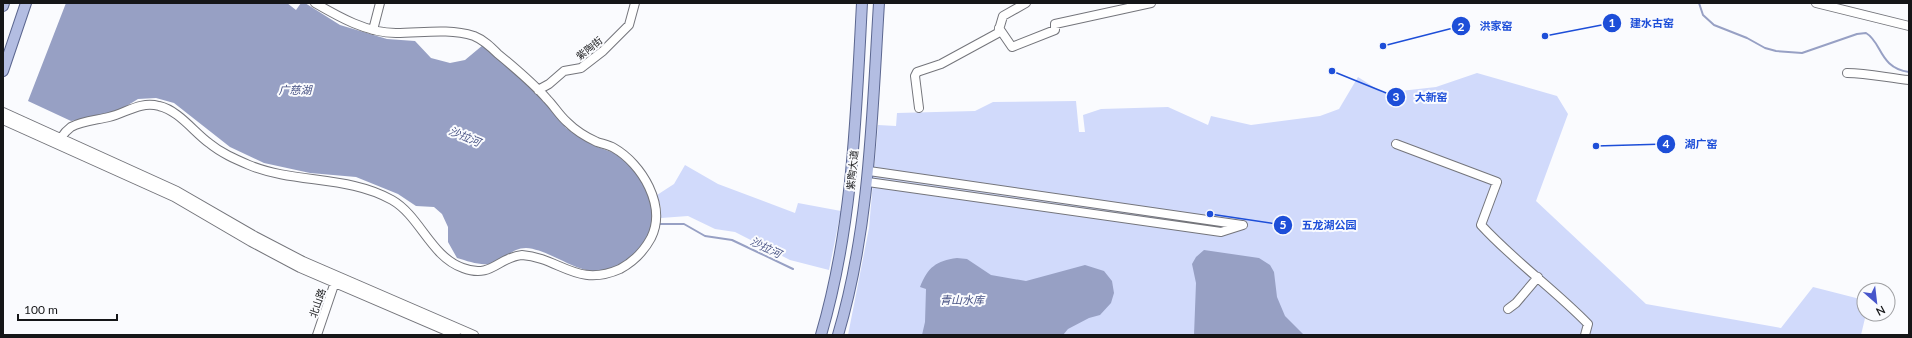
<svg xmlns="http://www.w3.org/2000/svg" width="1912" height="338" font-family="Lato,'Noto Sans SC',sans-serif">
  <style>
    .green { fill: #d1dafb }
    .water { fill: #97a0c4 }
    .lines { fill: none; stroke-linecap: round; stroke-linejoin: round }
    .stream { stroke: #97a0c4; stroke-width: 2 }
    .minor-casing { stroke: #74757b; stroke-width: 10 }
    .major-casing { stroke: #5b668f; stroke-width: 12 }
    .minor { stroke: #fff; stroke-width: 8 }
    .major { stroke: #b3bde2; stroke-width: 10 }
    .labels { text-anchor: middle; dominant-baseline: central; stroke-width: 4; stroke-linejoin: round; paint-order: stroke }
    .street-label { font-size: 10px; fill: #151618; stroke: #fafbfe }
    .water-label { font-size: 11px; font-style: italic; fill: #465183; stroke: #fafbfe }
    .leader { fill: none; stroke: #1d4ed8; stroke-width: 1.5 }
    .callout-dot { fill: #1d4ed8; stroke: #fafbfe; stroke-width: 1.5 }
    .mark-label { font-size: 12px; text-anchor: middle; font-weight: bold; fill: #fff }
    .callout-label { font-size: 11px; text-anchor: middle; font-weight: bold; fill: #1d4ed8; stroke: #fafbfe; stroke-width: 4; stroke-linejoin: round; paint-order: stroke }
  </style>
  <rect width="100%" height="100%" fill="#fafbfe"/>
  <path class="green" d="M1477,73l80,23 11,18 -32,87 110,103 135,24 32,-41 51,13v14h2l-5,21h-1013l21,-107 9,-103 18,1 1,-13 78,-2 18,-9 83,-1 3,31h6l-2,-17 18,-6 67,-2 40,18 3,-9 40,9 69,-9 19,-7 19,-32 25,16 53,-6z
    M685,165l33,19 77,29 3,-10 43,8 -12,59 -39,-10 -55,-28 -20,-3 -27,-13 -27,2v-10l-4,-13 17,-11z"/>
  <path class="water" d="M66,3h221l9,7 5,-7h4l35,22 47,14 28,2 16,17 19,5 15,-3 18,-15 46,40 23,23 14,20 29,18 19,7 17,13 16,22 10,29c-4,9 -6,20 -11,28 -11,17 -40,30 -60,25 -18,-4 -41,-21 -60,-22 -12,0 -18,8 -27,13 -14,7 -28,1 -42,-3l-9,-16v-15l-6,-13 -8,-7 -18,-1 -18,-12 -42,-17 -46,-4 -46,-10 -34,-16 -56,-44 -18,-5 -18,1 -23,14 -44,8 -43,-20z
    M1204,250l55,8 11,7 4,7 3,25 8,19 19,19h-110l2,-52 -4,-19 4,-7z
    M957,258l10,1 24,16 35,6 59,-16 19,6 8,10 2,12 -3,10 -11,12 -11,3 -21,11 -5,6h-141l3,-13 1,-33 -6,-2c8,-20 16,-26 37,-29z"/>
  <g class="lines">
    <path class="stream" d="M1699,3l4,12 11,10 33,13 18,10 11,3 26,2 55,-19 9,-1c16,9 13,35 43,39
      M657,224h27l21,12 27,4 61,29"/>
    <defs>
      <path id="minor" d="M1816,3l93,23
        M999,28l13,19 43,-17v-6l96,-21
        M373,30l7,-27
        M1847,73c21,0 41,5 62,7
        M538,90l11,-6 15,-13 17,-3 22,-17 26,-26 6,-22
        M919,108l-4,-32 2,-4 24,-8 57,-31 5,-17 23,-13
        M3,112l174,79 78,45 48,25 171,74
        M3,120l171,77 77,45 49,26 156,67
        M61,138c3,-5 6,-8 10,-11 11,-6 26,-7 38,-10 17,-4 31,-16 50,-11 19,4 35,26 50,37 12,10 26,16 40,22 46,19 99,10 143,35 28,16 39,57 71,68 29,11 35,-11 59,-13 38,3 55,33 98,14 13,-7 24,-18 31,-31 16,-32 -9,-74 -37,-90 -5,-3 -11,-4 -17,-6 -11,-5 -22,-12 -30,-20 -8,-7 -13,-16 -20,-23 -15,-17 -32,-31 -49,-45 -7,-7 -14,-14 -24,-18 -26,-8 -52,-3 -78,-3 -29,0 -57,-16 -81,-30
        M1396,144l101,38 -16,43c33,36 73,64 107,99l-3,11
        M869,171l373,54
        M868,182l353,50 22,-7
        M1508,309l8,-6 22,-26
        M317,335l19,-56"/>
      <path id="major" d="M3,6l1,-3
        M3,71l23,-68
        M821,335c32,-109 35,-220 41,-332
        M838,335c32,-108 34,-220 41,-332"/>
    </defs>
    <use href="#minor" class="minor-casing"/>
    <use href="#major" class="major-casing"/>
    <use href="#minor" class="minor"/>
    <use href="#major" class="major"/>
  </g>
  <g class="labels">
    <g class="street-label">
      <text transform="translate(589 48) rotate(-39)">紫陶街</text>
      <text transform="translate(852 170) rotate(-84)">紫陶大道</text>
      <text transform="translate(317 303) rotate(-71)">北山路</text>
    </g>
    <g class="water-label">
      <text x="295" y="89">广慈湖</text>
      <text transform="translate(465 136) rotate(23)">沙拉河</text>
      <text transform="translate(766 247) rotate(25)">沙拉河</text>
      <text x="962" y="299">青山水库</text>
    </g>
  </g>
  <path class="leader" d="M1545 36L1612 23M1383 46L1461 26M1332 71L1396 97M1596 146L1666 144M1210 214L1283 225"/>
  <g class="callout-dot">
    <circle cx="1545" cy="36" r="4"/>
    <circle cx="1383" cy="46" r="4"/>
    <circle cx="1332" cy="71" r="4"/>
    <circle cx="1596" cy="146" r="4"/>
    <circle cx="1210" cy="214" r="4"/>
    <circle cx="1612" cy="23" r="10"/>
    <circle cx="1461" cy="26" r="10"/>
    <circle cx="1396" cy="97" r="10"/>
    <circle cx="1666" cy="144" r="10"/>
    <circle cx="1283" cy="225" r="10"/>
  </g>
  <g class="mark-label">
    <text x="1612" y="27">1</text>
    <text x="1461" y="31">2</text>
    <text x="1396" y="101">3</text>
    <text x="1666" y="148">4</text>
    <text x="1283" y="229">5</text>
  </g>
  <g class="callout-label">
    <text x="1652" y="27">建水古窑</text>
    <text x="1496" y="30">洪家窑</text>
    <text x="1431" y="101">大新窑</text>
    <text x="1701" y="148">湖广窑</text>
    <text x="1329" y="229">五龙湖公园</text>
  </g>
  <rect width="1912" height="338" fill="none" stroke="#151618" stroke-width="8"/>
  <g transform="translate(1876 302) rotate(152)"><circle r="19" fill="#fafbfe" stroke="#9e9fa2"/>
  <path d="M0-3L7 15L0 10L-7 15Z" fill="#4756cb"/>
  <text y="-6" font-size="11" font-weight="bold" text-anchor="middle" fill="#151618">N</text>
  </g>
  <path d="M18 314v6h99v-6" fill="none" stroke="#151618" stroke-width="2"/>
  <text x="24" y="314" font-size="12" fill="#151618" stroke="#fafbfe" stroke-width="3" paint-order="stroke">100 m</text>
</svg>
